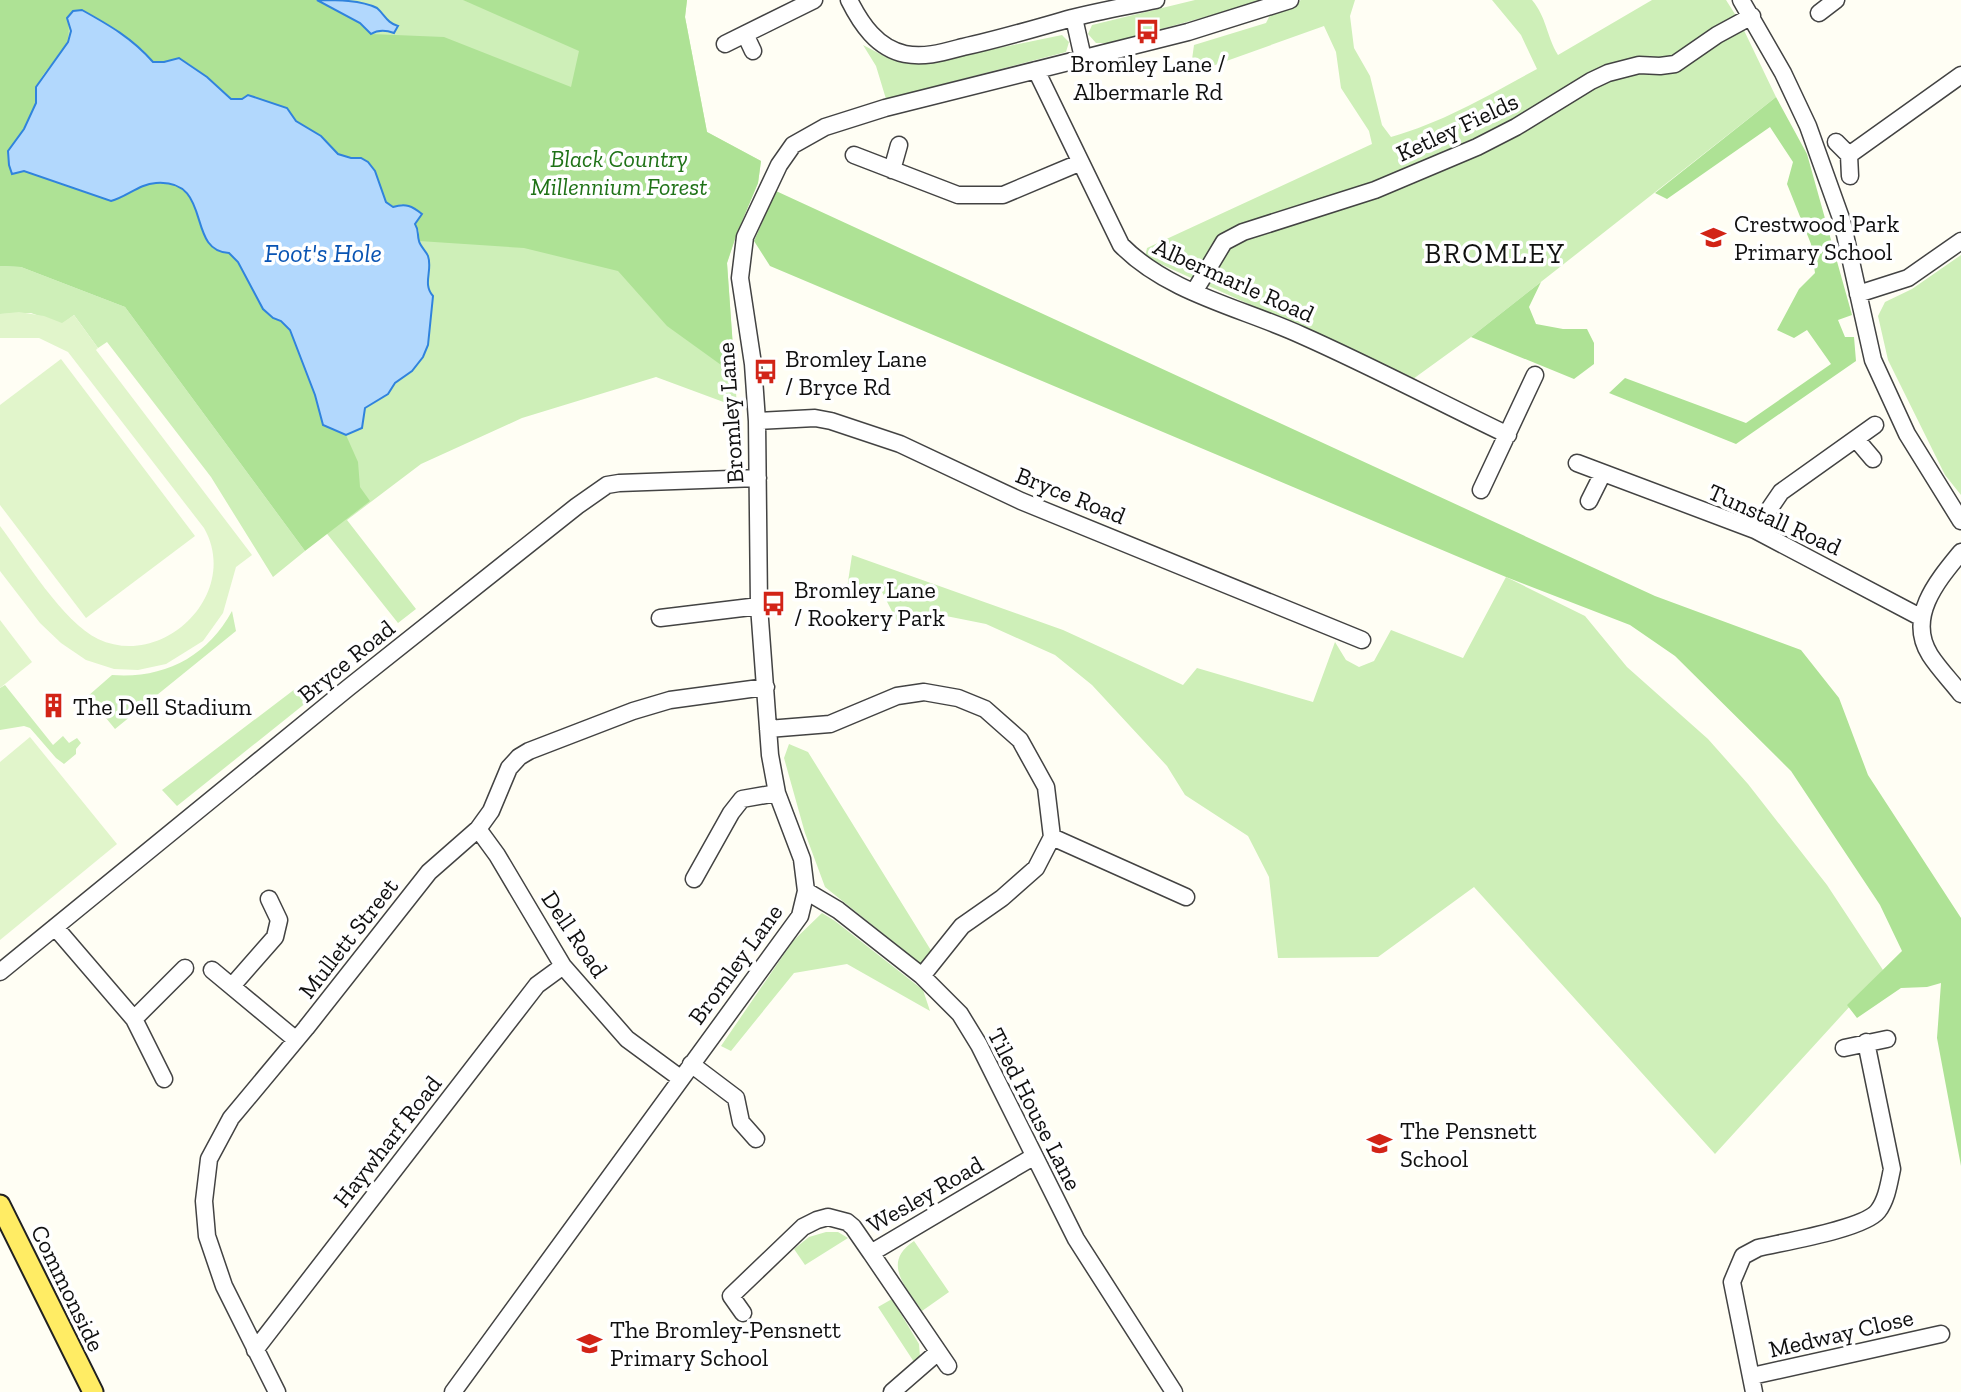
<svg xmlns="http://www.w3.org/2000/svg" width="1961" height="1392" font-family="'Zilla Slab',serif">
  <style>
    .green { fill: #ceefb8 }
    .forest { fill: #aee295 }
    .pitch { fill: #e1f5cb }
    .water { fill: #b2d8fd; stroke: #3083dd; stroke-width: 2 }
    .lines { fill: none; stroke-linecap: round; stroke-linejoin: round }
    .minor-casing { stroke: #434343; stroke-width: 19 }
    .major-casing { stroke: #212121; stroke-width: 23 }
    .minor { stroke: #fff; stroke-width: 16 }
    .major { stroke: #ffec64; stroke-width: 19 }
    .labels { text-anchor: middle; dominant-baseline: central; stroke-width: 7; stroke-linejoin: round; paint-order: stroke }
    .poi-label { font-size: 24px; fill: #101010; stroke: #fff; text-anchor: start }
    .street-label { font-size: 24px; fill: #101010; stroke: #fff }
    .park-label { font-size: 24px; font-style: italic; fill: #1f7217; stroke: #fff }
    .water-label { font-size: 26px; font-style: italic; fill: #0954b3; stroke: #fff }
    .quarter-label { font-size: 28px; letter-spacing: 2px; fill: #101010; stroke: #fff }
  </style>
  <rect width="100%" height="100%" fill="#fffef4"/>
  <path class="green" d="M0,0h687l-2,17 22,115 54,29 -3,22 -21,50 -10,30 10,144 -81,-30 -134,41 -101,46 -74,56 69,89 -18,14 -292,-367 -106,-15z
    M1195,0h72l-157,43h-14l-8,-9 4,-9z
    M1301,0h54l-5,16 4,32 16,28 12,49 9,12c53,-15 98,-42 146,-68l-16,-34 -29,-35h40c15,18 14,35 26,55l94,-55h74l14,22 36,75 -305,240 -58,42 -268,-122 2,-9 225,-104 -3,-13 -28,-43 -5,-36 -12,-26 -134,48 4,-29 72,-22 4,-8z
    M1062,35l7,7 -3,10 -180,47 -10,-33 -13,-21 23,12 39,6z
    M1961,255v240l-16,-20 -57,-115 -10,-44 7,-14 27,-13z
    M0,266l21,1 104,40 180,244 -32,26 -62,-100 -104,-135 -9,6 -24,-33 -12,9 -31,-11 -31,1z
    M852,555l211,75 120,55 14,-17 116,34 22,-60 11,18 13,7 15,-6 17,-31 72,28 43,-81 79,39 42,51 81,72 40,45 79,101 56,85 -168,184 -241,-267 -96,70 -100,1 -9,-81 -21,-41 -63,-41 -18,-29 -75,-81 -37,-30 -69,-31 -45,-9 -44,6 -15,-29 -36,3z
    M232,611l4,20 -121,98 -27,-33 24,-21c52,4 95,-18 120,-64z
    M5,685l48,60 10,-9 6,7 8,-5 4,5 -5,6v5l-12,10 -8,-6 -26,-30 -6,-2 -24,4v-42z
    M295,689l12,13 -130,104 -15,-16z
    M789,744l19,8 124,200 -11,12 -96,-77 -20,-54 -21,-75z
    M822,913l13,8 88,69 7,21 -83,-47 -53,9 -63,78 -10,-5 72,-105z
    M826,1232h12l10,6 -43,27 -11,-16 15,-12z
    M914,1241l35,51 -27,19c-16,-24 -41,-48 -8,-70z
    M892,1299l27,45 1,13 -6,5 -36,-55z"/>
  <path class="forest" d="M0,0h317l43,23 11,11 73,3 127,50 8,-36 -116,-51h224l-2,17 22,115 54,29 -3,22 -21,50 -10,30 8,112 -68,-49 -49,-55 -94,-23 -105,-7v-10l-17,-27 -9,3 -7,-5 -11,-31 -14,-13h-10l-13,-4 -17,-18 -25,-15 -9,-13 -39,-13 -6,4h-11l-24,-22 -19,-14 -35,-1 -11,-13 -75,-31c9,34 -19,41 -30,68 -2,5 0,11 -1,16 -3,18 -17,35 -27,49l4,23 11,-3 87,30c16,-4 28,-17 45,-18 58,-4 29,69 73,70l9,9 25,47 10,9 8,3 9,9 25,65 8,30 23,10 12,27 2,25 10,14 -65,50 -180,-244 -104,-40 -21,-1z
    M1776,97l31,57 45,161 -14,5 7,17h9l2,24 -120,83 -127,-51 16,-15 121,45 85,-59 -24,-34 -13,8 -17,-8 22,-41 16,-16 -4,-29 -24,-60 6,-22 -23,-35 -103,72 -12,-6z
    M776,191l879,405 146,54 38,48 29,77 93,143v248l-24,-128 4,-55 -14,4 -26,1 -44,30 -10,-13 55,-54 -22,-46 -89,-134 -116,-115 -45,-31 -124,-48 -736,-311 -16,-25z
    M1541,282l-12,25 7,17 27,5h24l7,14v21l-20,15 -103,-42z"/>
  <path class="pitch" d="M19,312l25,4 18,7 12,-8 24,33 -2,2 156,205 -16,12 -13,46 -20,28 -37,23 -28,6 -24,-1 -28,-9 -25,-17 -21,-20 -40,-52v-45c24,32 63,96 98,113 66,31 143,-46 106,-111l-136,-176 -29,-14h-39v-24z
    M61,359l134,177 -109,82 -86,-113v-100z
    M0,620l32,42 -32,26z
    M30,737l87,107 -117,96v-178z"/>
  <path class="water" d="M317,0c20,0 44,0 60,8 8,7 10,15 21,18l-4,7c-8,-3 -15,-4 -23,1l-11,-11z
    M82,10c27,15 50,28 71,52h11l15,-4 28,19 24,22h11l6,-4 39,13 9,13 25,15 17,18 13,4h10l7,4 7,9 11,31 7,5c13,-4 19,-1 29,7l-7,10c4,6 2,10 4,17 1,5 7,10 9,15 5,14 -6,28 5,40l-5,49 -5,12 -11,14 -17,12 -7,11 -23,14 -3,20 -16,7 -23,-10 -8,-30 -25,-65 -9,-9 -8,-3 -10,-9 -25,-47 -9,-9c-44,-2 -15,-74 -73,-70 -17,1 -29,14 -45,18l-87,-30 -12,3 -3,-9 -1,-14 16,-22 12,-26v-16l32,-45 3,-11 -4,-13 6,-7z"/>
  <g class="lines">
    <defs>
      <path id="minor" d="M849,0c12,24 28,48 56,54 20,4 39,-2 58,-7 37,-8 73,-19 109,-29 28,-7 56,-12 84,-18
        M1741,0l42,73 25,53 34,95 31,139 34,74 54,87
        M1819,13l17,-13
        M1074,18l9,40
        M745,34l8,17
        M725,44l89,-44
        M1036,70l85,175c47,48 121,63 180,90 70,31 138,67 207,100
        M1836,142l13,13 1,21
        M854,155l104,40h45l76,-32
        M1849,155l112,-80
        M892,170l7,-25
        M1194,292l30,-50 19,-10 132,-42 102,-43 39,-20 75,-46 17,-8 31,-8 21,1 15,-2 42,-29 35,-19
        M1858,294l50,-16 53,-37
        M757,421l58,-3 16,3 69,23 121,57 341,139
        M1856,439l17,20
        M1577,463l178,67 167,88
        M1481,490l54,-115
        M1589,501l14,-28
        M1755,530l26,-38 94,-67
        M1961,552c-23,28 -55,65 -31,103 9,14 21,26 31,39
        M660,618l99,-12
        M768,729l62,-5 67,-28 27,-4 34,6 27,11 35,31 26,47 6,50 -16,31 -34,30 -40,28 -40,50
        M478,829l19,26 66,111 64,73 53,39
        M1052,837l134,60
        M694,879l37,-66 11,-14 35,-6
        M806,891l32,19 84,66 38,38 19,31 97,194 98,153
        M55,927l79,92 30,60
        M212,970l83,69
        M0,972l348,-284 229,-182 30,-21 12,-2 139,-5
        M232,986l43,-49 4,-17 -10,-21
        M134,1019l51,-51
        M1844,1048l43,-9
        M691,1064l45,34 5,24 15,17
        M871,1253l77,113
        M743,1313l-12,-17 72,-69 14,-7 11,-3 19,5 6,5 18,26 162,-96
        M255,1350l282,-365 26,-19
        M1752,1376l189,-42
        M277,1392l-53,-106 -17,-50 -3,-35 5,-42 22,-41 75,-90 123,-156 49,-43 13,-18 18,-43 10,-11 10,-6 104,-40 37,-11 96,-13
        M453,1392l347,-476 6,-25 -4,-32 -25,-66 -7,-38 -11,-149 -2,-185 -4,-57 -13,-86 5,-41 34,-72 14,-20 32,-18 60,-19 303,-76 102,-32
        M892,1392l46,-40
        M1754,1392l-22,-110 11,-26 15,-8c25,-6 106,-19 120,-37 9,-12 11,-28 14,-42l-26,-127"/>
      <path id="major" d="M0,1205l93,187"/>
    </defs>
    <use href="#minor" class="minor-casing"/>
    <use href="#major" class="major-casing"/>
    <use href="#minor" class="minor"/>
    <use href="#major" class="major"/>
  </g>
  <defs>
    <symbol id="bus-bare" viewBox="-9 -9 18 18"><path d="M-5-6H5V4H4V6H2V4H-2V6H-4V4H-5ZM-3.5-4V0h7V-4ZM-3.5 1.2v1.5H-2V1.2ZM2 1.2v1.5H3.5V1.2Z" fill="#d22417" stroke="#fff" stroke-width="2.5" paint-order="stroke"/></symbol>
    <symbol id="school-bare" viewBox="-9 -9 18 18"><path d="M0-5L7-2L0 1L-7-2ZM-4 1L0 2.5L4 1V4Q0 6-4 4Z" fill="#d22417" stroke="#fff" stroke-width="2.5" paint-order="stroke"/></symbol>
    <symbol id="building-bare" viewBox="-9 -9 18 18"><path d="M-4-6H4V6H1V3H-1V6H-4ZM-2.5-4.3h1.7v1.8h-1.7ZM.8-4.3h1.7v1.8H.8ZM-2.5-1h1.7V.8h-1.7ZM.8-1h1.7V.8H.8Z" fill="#d22417" stroke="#fff" stroke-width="2.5" paint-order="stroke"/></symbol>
  </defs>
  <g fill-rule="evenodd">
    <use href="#bus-bare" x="1130" y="14" width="35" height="35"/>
    <use href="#school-bare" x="1696" y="220" width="35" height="35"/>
    <use href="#bus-bare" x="748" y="354" width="35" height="35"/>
    <use href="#bus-bare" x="756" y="586" width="35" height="35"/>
    <use href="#building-bare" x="36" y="688" width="35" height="35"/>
    <use href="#school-bare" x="1362" y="1126" width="35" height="35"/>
    <use href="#school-bare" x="572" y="1326" width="35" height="35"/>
  </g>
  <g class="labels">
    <g class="poi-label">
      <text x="1148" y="63" text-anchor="middle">Bromley Lane /<tspan x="1148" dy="28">Albermarle Rd</tspan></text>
      <text x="1734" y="223">Crestwood Park<tspan x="1734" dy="28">Primary School</tspan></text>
      <text x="785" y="358">Bromley Lane<tspan x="785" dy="28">/ Bryce Rd</tspan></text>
      <text x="794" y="589">Bromley Lane<tspan x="794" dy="28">/ Rookery Park</tspan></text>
      <text x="73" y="706">The Dell Stadium</text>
      <text x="1400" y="1130">The Pensnett<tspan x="1400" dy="28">School</tspan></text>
      <text x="610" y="1329">The Bromley-Pensnett<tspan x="610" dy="28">Primary School</tspan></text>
    </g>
    <g class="street-label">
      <text transform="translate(1457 127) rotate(-25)">Ketley Fields</text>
      <text transform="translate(1234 280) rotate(24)">Albermarle Road</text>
      <text transform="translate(730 413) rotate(-94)">Bromley Lane</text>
      <text transform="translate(1071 495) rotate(22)">Bryce Road</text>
      <text transform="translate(1775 519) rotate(24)">Tunstall Road</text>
      <text transform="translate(346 661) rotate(-39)">Bryce Road</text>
      <text transform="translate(575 934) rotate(56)">Dell Road</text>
      <text transform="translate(348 938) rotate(-52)">Mullett Street</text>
      <text transform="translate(735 964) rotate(-54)">Bromley Lane</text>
      <text transform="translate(1035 1109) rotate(63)">Tiled House Lane</text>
      <text transform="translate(387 1141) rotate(-52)">Haywharf Road</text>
      <text transform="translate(925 1194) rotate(-30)">Wesley Road</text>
      <text transform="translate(68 1288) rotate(64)">Commonside</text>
      <text transform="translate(1841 1333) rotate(-13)">Medway Close</text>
    </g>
    <g class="park-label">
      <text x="619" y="158">Black Country<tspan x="619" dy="28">Millennium Forest</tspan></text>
    </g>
    <g class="water-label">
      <text x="323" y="253">Foot's Hole</text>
    </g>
    <g class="quarter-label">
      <text x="1495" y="253">BROMLEY</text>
    </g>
  </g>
</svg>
